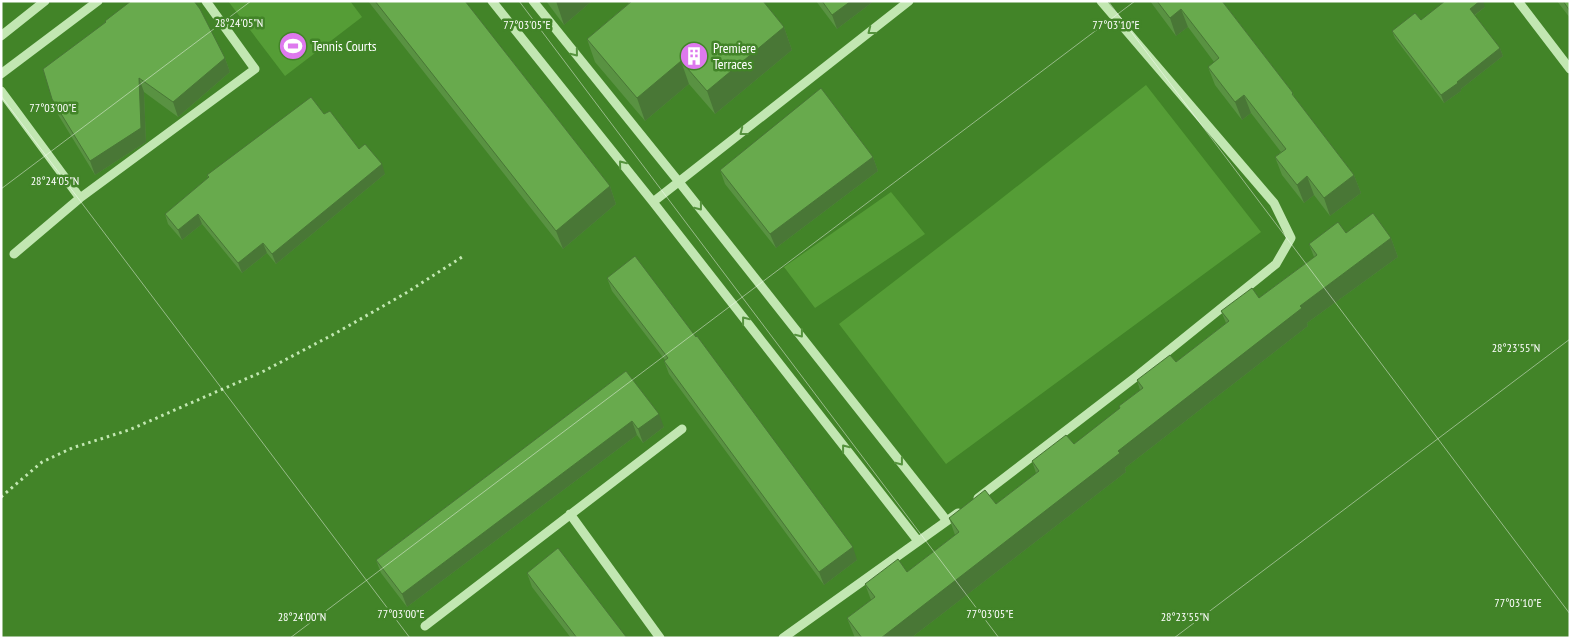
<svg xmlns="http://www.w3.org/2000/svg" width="1571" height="639" font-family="'PT Sans Narrow',sans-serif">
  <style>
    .green { fill: #559d36 }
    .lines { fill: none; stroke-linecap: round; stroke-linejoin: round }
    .path { stroke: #c2e7b2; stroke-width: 3; stroke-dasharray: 2.5 4; stroke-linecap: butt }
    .minor { stroke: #c2e7b2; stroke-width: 9 }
    .wall { fill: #599242 }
    .shaded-wall { fill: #497736 }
    .building { fill: #68aa4d; stroke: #497736 }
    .oneway { stroke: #55933d }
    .ticks { fill: none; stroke: #fff; stroke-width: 1; stroke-opacity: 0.45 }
    .labels { text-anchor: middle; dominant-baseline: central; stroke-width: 5; stroke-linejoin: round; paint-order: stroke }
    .poi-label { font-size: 14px; fill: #fff; stroke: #428428; text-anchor: start }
    .ticks-label { font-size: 12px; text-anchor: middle; fill: #fff; stroke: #428428; stroke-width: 5; stroke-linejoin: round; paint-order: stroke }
  </style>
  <rect width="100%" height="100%" fill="#428428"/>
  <path class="green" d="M228,1h122l12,16 -77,59z
    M1146,85l115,147 -315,232 -107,-140 153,-118z
    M891,192l34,42 -110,74 -31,-41z"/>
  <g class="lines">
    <path class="path" d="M1,497l41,-35 30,-14 57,-18 135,-59 72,-38 70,-40 56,-36"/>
    <path class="minor" d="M492,1l161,201 265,339
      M533,1l146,181 268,339
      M1518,1l52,68
      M1,36l44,-35
      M1,74l97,-73
      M1,91l79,107
      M653,202l256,-201
      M14,254l66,-56 175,-129 -49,-68
      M978,498l159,-122 139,-112 15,-26 -17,-35 -173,-202
      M570,514l90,124
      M425,626l257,-197
      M783,638l175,-125"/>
  </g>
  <path class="wall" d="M368,1h97l145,185 6,18 -53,45z
    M546,1h46l-28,24z
    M627,1h136l21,26 8,23 -77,64 -26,-30 -44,37 -50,-59 -8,-23 42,-36z
    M816,1h58l-37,28z
    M1150,1h72l71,92 1,4 60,78 7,18 -31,23 -16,-21 -10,8 -22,-28 -7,-18 6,-5 -30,-39 -9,7 -27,-35 -7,-18 6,-5 -26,-35 -12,9z
    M1557,1h13v17z
    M1485,7l-11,9 26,32 3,8 -42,33v2l-17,12 -49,-65 -3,-7 29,-11z
    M105,22l120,36 5,14 -52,45 -34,-25 2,50 -51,33 -38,-62 -5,-14z
    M359,149l26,25 -109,90 -9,-11 -25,20 -40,-49 -20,16 -14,-16 -3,-10 43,-36 -1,-3z
    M873,157l5,14 -102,77 -51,-64 -5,-14z
    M1346,233l45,5 7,19 -91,66 1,3 -183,142 1,4 -215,166h-56l-8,-20 24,-18 -6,-16 42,-12 48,-37 -6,-17 47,-14 40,-31 -4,-12 42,-17 46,-35 -1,-3 21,-16 -3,-10 39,-18 50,-39 -5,-12 38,-13 55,-41 -5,-13z
    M607,278l250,282 -33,25 -155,-211 -5,-13 1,-1 -53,-69z
    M626,371l38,56 -21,16 -6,-8 -230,172 -26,-34 -5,-13z
    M527,573l100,65h-56l-39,-51z"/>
  <path class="shaded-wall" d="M556,1h36l-28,24z
    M851,1h23l-37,28 -5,-14z
    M1480,1h3l2,6 -13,10 -2,-8z
    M1181,9l7,18 -12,9 -6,-18z
    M784,27l8,23 -77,64 -8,-23z
    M1500,48l3,8 -42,33v2l-17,12 -3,-8 16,-13z
    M225,58l5,14 -52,45 -5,-15z
    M681,61l8,23 -44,37 -8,-23z
    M139,78l5,14 2,50 -51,33 -5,-14z
    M1244,95l7,18 -9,7 -7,-18z
    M873,157l5,14 -102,77 -6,-14z
    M382,164l3,10 -109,90 -4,-10z
    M1354,175l7,18 -31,23 -6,-18z
    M1307,176l7,19 -10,8 -7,-18z
    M610,186l6,18 -53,45 -7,-18z
    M198,214l4,10 -20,16 -4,-10z
    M1391,238l7,19 -91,66 1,3 -183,142 1,4 -215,166h-30l419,-332z
    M263,243l4,10 -25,20 -4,-10z
    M659,414l5,13 -21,16 -5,-14z
    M632,421l5,14 -230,172 -5,-13z
    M853,547l4,13 -33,25 -5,-13z"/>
  <path class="building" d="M131,1h63l6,8 25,49 -52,44 -34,-24 2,50 -51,33 -38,-62 -9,-30 63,-47 -1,-1z
    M375,1h90l145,185 -54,45z
    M632,1h131l21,26 -77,64 -26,-30 -44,37 -50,-59z
    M822,1h29l-19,14z
    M1157,1h65l71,92 -1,1 62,81 -30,23 -17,-22 -10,9 -22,-28 11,-8 -42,-54 -9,7 -27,-35 11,-9 -38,-49 -11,9z
    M1445,1h35l-10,8 30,39 -43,34 1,1 -17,12 -49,-64 23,-18 6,7z
    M1563,1h7v10z
    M821,88l52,69 -103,77 -50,-64z
    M311,97l13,17 6,-3 29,38 6,-5 17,20 -110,90 -9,-11 -25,20 -40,-49 -20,16 -13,-16 44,-37 -2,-2z
    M1373,213l18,25 -91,68 2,2 -184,143 2,2 -239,185h-19l-15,-20 28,-21 -10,-13 33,-25 9,13 52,-40 -10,-14 36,-28 11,14 43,-33 -7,-10 34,-26 8,9 46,-36 -1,-2 24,-18 -6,-8 33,-25 6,7 53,-41 -8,-10 31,-23 7,10 58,-43 -8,-11 29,-22 8,11z
    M635,256l61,81 1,-1 156,211 -34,25 -155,-211 4,-3 -61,-80z
    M626,371l33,43 -21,15 -6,-8 -230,173 -26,-34z
    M558,548l69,90h-50l-50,-65z"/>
  <defs><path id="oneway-chevron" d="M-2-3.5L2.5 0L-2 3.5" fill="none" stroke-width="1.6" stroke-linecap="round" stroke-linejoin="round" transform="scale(1.25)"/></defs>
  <g class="oneway">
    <use href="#oneway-chevron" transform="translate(871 31) rotate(142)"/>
    <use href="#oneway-chevron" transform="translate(575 53) rotate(51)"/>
    <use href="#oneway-chevron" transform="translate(743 132) rotate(142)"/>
    <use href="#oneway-chevron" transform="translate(622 164) rotate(-129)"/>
    <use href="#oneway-chevron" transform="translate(699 207) rotate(52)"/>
    <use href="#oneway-chevron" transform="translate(745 320) rotate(-128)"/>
    <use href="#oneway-chevron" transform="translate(800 334) rotate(52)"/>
    <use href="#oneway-chevron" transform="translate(845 448) rotate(-128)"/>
    <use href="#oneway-chevron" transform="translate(900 462) rotate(52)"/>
  </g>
  <path class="ticks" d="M519,1l480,637M1108,1l462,613M1,96l409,542M1,189l250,-188M290,638l845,-637M1174,638l396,-299"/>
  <defs>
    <symbol id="stadium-disc" viewBox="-11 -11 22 22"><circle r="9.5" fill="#de79ee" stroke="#428428"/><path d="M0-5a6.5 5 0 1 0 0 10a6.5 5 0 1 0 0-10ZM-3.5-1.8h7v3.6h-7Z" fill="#fff"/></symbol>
    <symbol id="building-disc" viewBox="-11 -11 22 22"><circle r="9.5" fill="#de79ee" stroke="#428428"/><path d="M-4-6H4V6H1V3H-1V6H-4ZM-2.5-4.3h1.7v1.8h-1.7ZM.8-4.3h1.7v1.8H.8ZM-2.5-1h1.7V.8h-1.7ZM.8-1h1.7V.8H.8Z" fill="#fff"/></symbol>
  </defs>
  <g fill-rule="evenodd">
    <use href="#stadium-disc" x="277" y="30" width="32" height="32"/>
    <use href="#building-disc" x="678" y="40" width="32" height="32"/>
  </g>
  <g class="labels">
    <g class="poi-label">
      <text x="312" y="46">Tennis Courts</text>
      <text x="713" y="48">Premiere<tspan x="713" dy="16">Terraces</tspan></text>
    </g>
  </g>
  <g class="ticks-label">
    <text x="239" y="27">28°24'05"N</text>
    <text x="527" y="29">77°03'05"E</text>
    <text x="1116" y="29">77°03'10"E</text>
    <text x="53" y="112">77°03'00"E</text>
    <text x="55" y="185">28°24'05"N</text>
    <text x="1516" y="352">28°23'55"N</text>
    <text x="1518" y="607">77°03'10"E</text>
    <text x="401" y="618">77°03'00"E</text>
    <text x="990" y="618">77°03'05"E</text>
    <text x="302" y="621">28°24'00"N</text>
    <text x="1185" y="621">28°23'55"N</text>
  </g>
  <rect width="1571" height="639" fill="none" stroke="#ffffff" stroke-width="5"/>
</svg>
